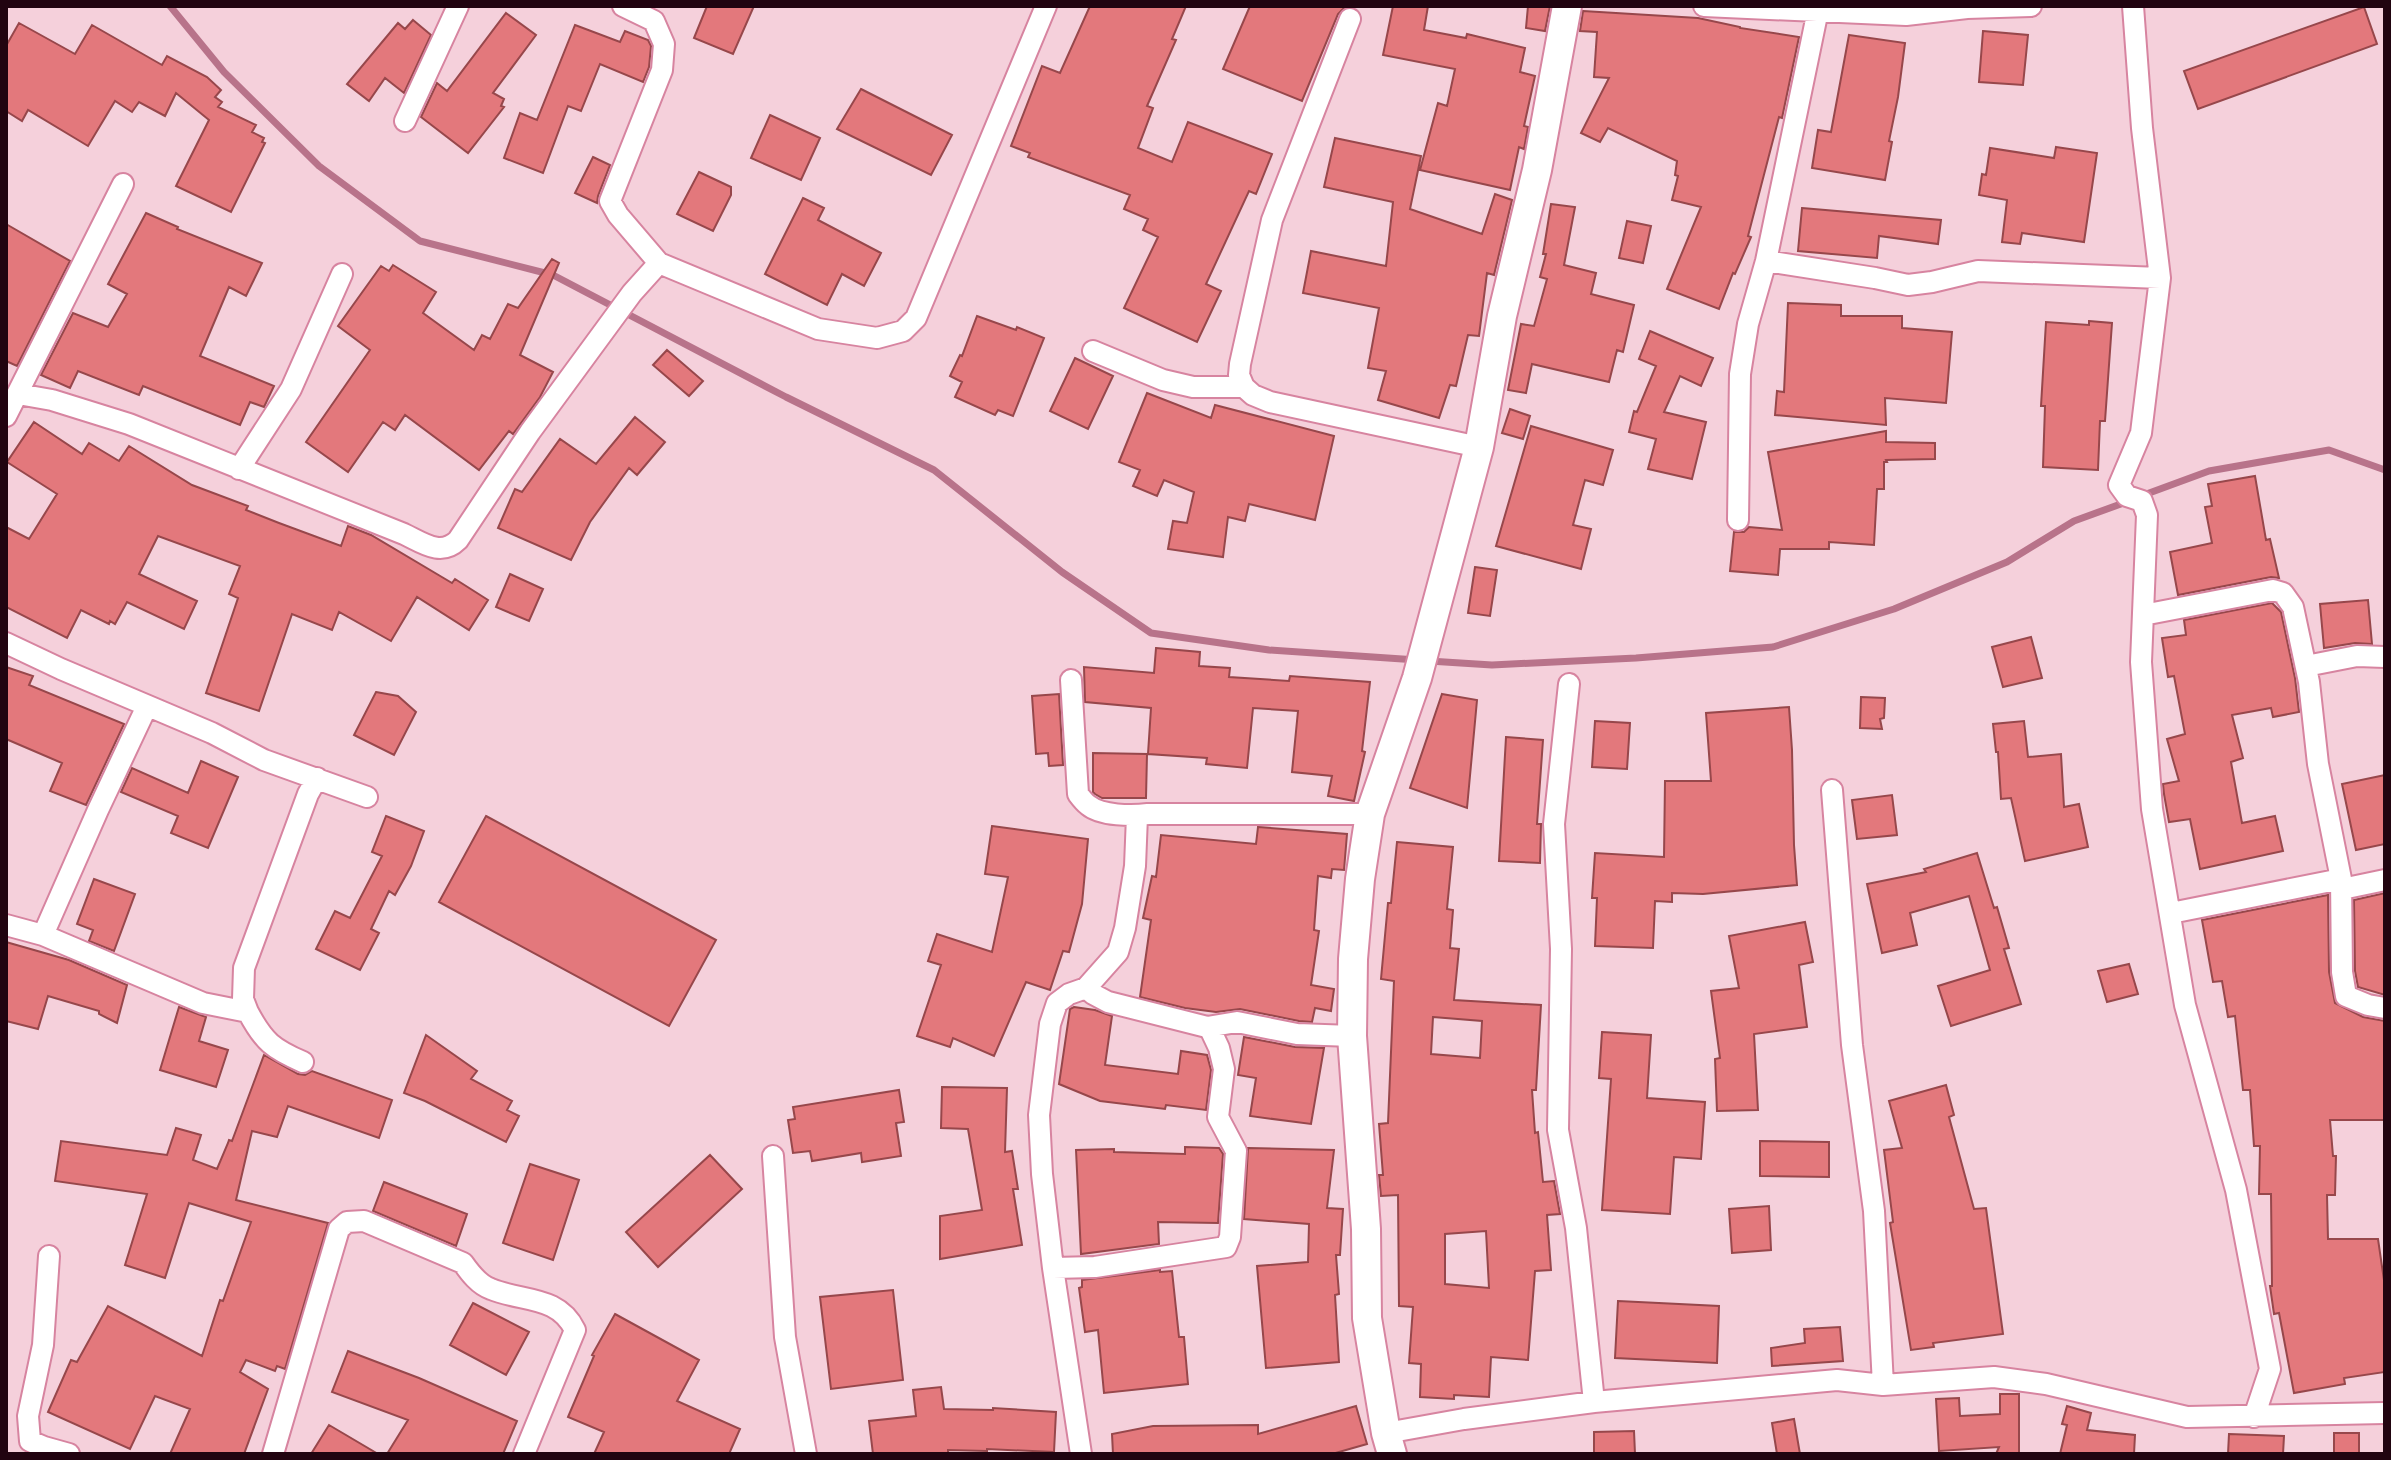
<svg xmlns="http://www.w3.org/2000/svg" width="2391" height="1460" font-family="Inter,sans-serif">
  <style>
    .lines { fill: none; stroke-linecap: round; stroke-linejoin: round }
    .stream { stroke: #b8738a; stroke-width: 7 }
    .building { fill: #e3787c; stroke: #97474b; stroke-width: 2; fill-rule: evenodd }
    .street-casing { stroke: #d784a0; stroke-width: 24 }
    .secondary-casing { stroke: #d784a0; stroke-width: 32 }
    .street { stroke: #fff; stroke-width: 20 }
    .secondary { stroke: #fff; stroke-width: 28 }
  </style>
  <rect width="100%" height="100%" fill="#f5d0db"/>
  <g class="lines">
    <path class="stream" d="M170,6l54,66 95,94 101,75 133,34 233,122 148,73 128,102 89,61 118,17 148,10
      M2141,496l68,-25 120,-21 56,20
      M1429,661l63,4 144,-7 137,-11 121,-38 113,-47 67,-41 55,-20"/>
  </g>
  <path class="building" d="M707,6h47l-21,48 -39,-16z
    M1090,6h96l-14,33 4,1 -29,66 6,2 -15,40 34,14 16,-40 84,32 -16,40 -7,-3 -43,93 15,7 -24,51 -73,-34 34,-71 -15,-7 5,-11 -24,-10 6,-14 -102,-38 2,-4 -19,-7 31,-80 18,7z
    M1250,6h96l-8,8 -36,87 -79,-32z
    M1393,6h35l-4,24 42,8 1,-4 58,14 -5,24 15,4 -11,50 4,1 -4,22 -5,-2 -9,43 -90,-20 18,-67 9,3 8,-37 -72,-14z
    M1528,6h22l-5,25 -19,-3z
    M2364,7l13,37 -179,65 -14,-38z
    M1583,11l115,7 42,9v1l59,9 -17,81 -3,-1 -31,119 3,1 -16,37 -2,-1 -14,36 -52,-20 34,-82 -29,-7 6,-24 -3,-1 2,-14 -69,-33 -8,14 -19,-9 28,-55 -15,-1 3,-45 -17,-1z
    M506,13l30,22 -43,58 11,6 -3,7 3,1 -36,46 -47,-36 16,-34 10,8z
    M413,20l18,15 -27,58 -19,-15 -16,23 -22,-17 51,-61 7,6z
    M19,23l56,31 17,-29 70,40 5,-9 40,21 14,13 -6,7 7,5 -4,5 38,18 -4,7 12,6 -2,4 3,1 -34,69 -55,-26 33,-66 -33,-27 -11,23 -26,-14 -7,10 -17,-11 -27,45 -60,-36 -6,11 -16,-10v-65z
    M575,25l45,17 5,-11 23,9 3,6 -2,21 -6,15 -43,-18 -19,47 -13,-5 -25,67 -39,-15 16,-45 17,7z
    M1983,31l45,4 -5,50 -44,-3z
    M1849,35l56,8 -7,54 -9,44 3,1 -7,38 -73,-12 6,-38 13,2z
    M861,89l91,46 -21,40 -94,-46z
    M770,115l50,23 -19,42 -50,-22z
    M1335,138l86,18 -11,53 72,25 13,-40 17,6 -18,75 -7,-2 -8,63 -11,-1 -12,51 -6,-1 -11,33 -61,-18 8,-29 -18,-3 11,-60 -76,-15 8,-42 75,15 7,-64 -69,-15z
    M2056,147l41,6 -13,89 -62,-9 -2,11 -18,-2 5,-42 -28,-5 3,-21 4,1 4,-27 64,10z
    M593,157l17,8 -12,31 -1,7 -22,-10z
    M699,172l32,15v8l-18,36 -36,-17z
    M803,198l21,10 -6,12 63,33 -17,33 -22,-12 -15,31 -62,-31z
    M1551,204l24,3 -11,58 32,8 -5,21 43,11 -11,47 -6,-2 -8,32 -77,-18 -6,29 -18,-3 13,-66 13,2 13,-47 -7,-2 6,-23h-3z
    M1802,208l139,12 -3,24 -59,-8 -2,22 -79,-7z
    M146,213l32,14 -1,2 85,34 -16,33 -17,-9 -29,69 74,30 -10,21 -14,-5 -10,23 -97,-39 -4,9 -61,-24 -8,17 -29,-13 32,-62 35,14 19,-33 -19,-10z
    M1627,221l24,5 -8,37 -24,-5z
    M6,224l64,37 -53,105 -11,-5z
    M552,259l7,4 -39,92 33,17 -13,25 -27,37 -4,-3 -30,39 -74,-55 -10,15 -12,-8 -35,50 -42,-30 64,-92 -32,-24 43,-60 8,5 4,-6 43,27 -13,21 51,37 8,-15 8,4 18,-35 10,4z
    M1788,303l53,2v11h61v12l50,4 -6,71 -61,-5 1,27 -111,-10 2,-24 7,1z
    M977,316l39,14 1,-3 27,11 -31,78 -15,-6 -3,5 -40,-18 7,-15 -12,-6 10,-21 2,1z
    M2089,321l23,2 -7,98h-5l-2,49 -55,-3 2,-61h-4l5,-84 43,3z
    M1650,331l63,27 -12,28 -21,-10 -16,36 42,10 -14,57 -44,-10 8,-30 -27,-7 5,-21 3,1 19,-46 -17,-7z
    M667,350l36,31 -14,15 -36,-31z
    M1075,358l38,18 -25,53 -38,-18z
    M1147,393l64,25 4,-13 119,31 -19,84 -66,-16 -4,17 -17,-4 -5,40 -55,-8 5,-28 14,2 7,-31 -30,-12 -7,16 -24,-10 7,-16 -21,-8z
    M1510,409l20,7 -7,23 -21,-6z
    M635,417l30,25 -28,33 -8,-7 -39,54 -19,38 -73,-32 17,-39 7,3 38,-53 36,25z
    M34,422l48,32 7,-11 30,18 10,-15 63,39 56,21 -2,4 33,13 62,23 7,-20 23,9 81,48 3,-4 33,21 -19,30 -52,-33 -26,44 -52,-29 -7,18 -40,-16 -33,97 -53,-18 32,-95 -9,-4 11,-28 -82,-30 -19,38 58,27 -13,28 -57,-27 -12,22 -5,-3 -1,3 -28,-14 -14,28 -61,-31v-80l23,12 28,-45 -50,-32z
    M1531,426l82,24 -10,35 -18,-5 -12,45 18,4 -10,40 -85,-23z
    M1886,431v11l49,1v16l-49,1 1,2h-3v27h-7l-3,56 -45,-3v7h-49l-2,26 -48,-4 4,-39h10l5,-5 33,3 -14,-78z
    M2255,476l11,64 4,-1 9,39 -8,-1 -93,18 -8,-43 42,-9 -7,-36 7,-1 -4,-22z
    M1475,567l22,3 -7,46 -22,-3z
    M510,574l33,15 -14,32 -33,-14z
    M2368,600l4,44 -17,-1 -31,5 -4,-44z
    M2272,603l9,9 14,66 4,34 -26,5 -2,-9 -39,7 11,43 -12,4 11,61 33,-7 8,35 -83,18 -10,-50 -21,3 -5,-28 -1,-10 16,-3 -12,-42 18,-5 -11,-58 -6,1 -6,-39 24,-3 -2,-15z
    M2031,637l11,41 -39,9 -11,-40z
    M1156,648l44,4 -1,14 31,2 -1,9 60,4 1,-5 80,6 -8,69 3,1 -11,49 -26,-5 4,-20 -40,-4 6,-61 -45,-3 -6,60 -41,-4 1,-6 -59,-4 3,-46 -66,-6 -1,-35 70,6z
    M6,667l27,9 -4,9 95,39 -38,81 -36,-14 12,-28 -56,-24z
    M376,692l22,4 18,16 -22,43 -40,-20z
    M1059,694l4,71 -14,1 -1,-13 -12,1 -4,-58z
    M1442,694l35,6 -10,108 -57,-20z
    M1861,697l24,1 -1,20 -4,1 2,10 -22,-1z
    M1789,707l3,43 2,95 3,40 -94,9 -31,-1v9l-17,-1 -2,47 -58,-2 2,-48h-5l3,-45 69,4 1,-76h46l-5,-68z
    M1595,721l35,2 -3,46 -35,-2z
    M2024,721l4,36 33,-3 3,53 15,-3 9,43 -63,14 -14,-63 -10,1 -3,-47h-2l-3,-28z
    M1506,737l37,3 -6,84h4l-1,39 -41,-2z
    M1093,753l54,1 -1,44h-44l-7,-4 -2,-2z
    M201,761l37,16 -30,71 -37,-15 7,-17 -57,-24 11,-24 56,25z
    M2385,775v69l-29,6 -14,-66z
    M1892,795l5,40 -40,4 -5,-39z
    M386,816l38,15 -13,35 -16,29 -6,-4 -18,38 8,4 -19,37 -44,-21 19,-38 15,7 32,-62 -10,-4z
    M486,816l230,124 -47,86 -230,-124z
    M992,826l96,13 -6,65 -13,48 -6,-1 -13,39 -24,-8 -32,74 -41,-18 -3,9 -33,-11 24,-71 -13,-4 9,-27 55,18 16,-75 -23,-3z
    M1258,827l89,7 -3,36 -12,-1 -1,9 -13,-2 -4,54 5,1 -8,54 23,4 -3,22 -16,-3 -3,14 -13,-1 -59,-12 -24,3 -31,-4 -45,-11 11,-77 -8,-2 9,-42 4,1 5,-42 95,9z
    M1397,842l56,5 -6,62 6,1 -3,38 9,1 -5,51 87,5 -5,85h-4l3,43 3,-1 5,50 11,-1 6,33 -13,1 4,55 -16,1 -7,89 -37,-3 -2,40 -35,-2v4l-34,-2 1,-33 -12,-1 4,-56 -14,-1 -1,-111 -17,1 -2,-21h4l-4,-51 9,-1 6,-142 -13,-2 7,-76h3zM1433,1017l49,4 -2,37 -49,-4zM1486,1231l3,57 -44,-4v-50z
    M1977,853l17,55 3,-1 12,41 -5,1 17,55 -70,22 -13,-40 52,-16 -21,-74 -59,17 7,32 -35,8 -15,-69 59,-12 -2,-3z
    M94,879l41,15 -21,57 -25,-10 4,-11 -16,-6z
    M2385,893v102l-27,-8 -3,-16 -1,-71z
    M2328,895l1,77 6,31 28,14 22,4v99h-55l3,36h3l-1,39h-8l1,44h50l7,48v85l-41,6 1,6 -51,9 -15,-80 -5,1 -4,-28h2l-1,-92h-12l1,-48h-6l-4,-56h-7l-8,-74 -7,1 -6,-36 -9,1 -11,-62z
    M1805,922l8,40 -14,3 8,62 -53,7 4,76 -41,1 -2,-52 5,-1 -9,-67 28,-3 -10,-52z
    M6,942l63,18 58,25 -10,38 -18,-9v-3l-51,-15 -10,33 -32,-8z
    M2129,964l9,30 -31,8 -9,-31z
    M179,1007l27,10 -7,24 29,9 -12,37 -56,-17z
    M1074,1007l21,3 17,6 -7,49 73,9 3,-23 26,4 4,15 -5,40 -40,-5 -1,4 -65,-8 -41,-17 11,-75z
    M1602,1032l49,3 -4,63 58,4 -4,57 -27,-2 -4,57 -68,-4 9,-131 -12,-1z
    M426,1035l51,36 -6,8 41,22 -5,9 12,6 -13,26 -81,-41 -21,-8z
    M1244,1037l51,10 29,1 -13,76 -61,-8 6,-38 -18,-3z
    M264,1055l34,19 7,1 7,-4 80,29 -13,38 -91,-32 -11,31 -25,-6 -16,69 92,23 -43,146 -8,-3 -2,5 -29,-11 -6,12 28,17 -24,65h-74l20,-45 -35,-13 -25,53 -82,-37 23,-52 6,2 31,-56 94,50 18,-56 3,1 28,-79 -62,-19 -24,75 -40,-13 22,-71 -92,-13 6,-40 106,14 9,-27 25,7 -8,25 24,9 11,-26 1,-3 3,1z
    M1946,1085l8,30 -5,2 25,92 12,-1 17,126 -70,9 1,4 -23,3 -21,-127 3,-1 -9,-72 18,-2 -13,-47z
    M942,1087l65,1 -2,64 7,-1 6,38h-5l9,56 -82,14v-43l42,-6 -14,-81 -27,-1z
    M899,1090l5,32 -8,1 5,33 -39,6 -1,-9 -49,8 -2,-10 -17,2 -5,-33 7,-1 -2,-12z
    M1760,1141l69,1v35l-69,-1z
    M1185,1147l34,1 4,6 -5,69 -60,-1 1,22 -78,10 -5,-104 38,-1v3l71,2z
    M1248,1148l86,2 -7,58 16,1 -3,46h-4l3,39 -4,1 4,67 -73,6 -9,-102 51,-4 1,-38 -65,-5z
    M710,1155l32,34 -84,78 -32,-35z
    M530,1164l49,16 -26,80 -50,-17z
    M384,1182l83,32 -11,32 -83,-35z
    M1769,1206l2,44 -39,3 -3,-44z
    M1160,1270v2l12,-1 7,66h5l4,47 -84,9 -6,-63 -13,2 -6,-44 3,-1v-7z
    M893,1290l10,90 -72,9 -11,-92z
    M1618,1301l101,5 -2,57 -102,-5z
    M473,1303l56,29 -23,43 -56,-30z
    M615,1314l84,46 -22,41 63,28 -11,25h-135l10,-22 -36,-15 26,-61 -2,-1z
    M1840,1327l3,34 -71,5 -1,-18 34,-5 -1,-14z
    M348,1351l71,27 98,43 -14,33h-116l21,-34 -76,-28z
    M941,1387l3,22 49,1v-2l63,4 -2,40 -67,-3v2l-39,-1v4h-75l-4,-33 47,-5 -3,-26z
    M2000,1394h19v60h-23l3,-7 -60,4 -3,-52 23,-1 1,18 40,-2z
    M1356,1406l11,38 -35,10h-219l-1,-20 41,-8 105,-1v9z
    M2067,1406l24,7 -4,17 48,5 -1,19h-74l7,-29 -5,-1z
    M1794,1419l6,35h-23l-5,-31z
    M329,1425l49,29h-67z
    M1634,1431l1,23h-41v-22z
    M2334,1433h25v21h-25z
    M2229,1434l55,2 -1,18h-55z"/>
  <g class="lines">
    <defs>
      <path id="street" d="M623,6l31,15 10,23 -2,26 -52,131 8,14 41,48 159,66 59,9 26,-7 13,-13 130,-312
        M1704,6l202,9 61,-7 64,-2
        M2133,6l9,122 18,150 -19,155 -22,52 8,11 15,5 5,14 -6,147 11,147 33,196 51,185 34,179 -16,48
        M405,121l53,-115
        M1766,261l109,17 33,7 24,-3 46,-11 182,7
        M1093,351l70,29 30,7h51l9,8 17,7 209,45
        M1244,387l-5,-12 1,-11 32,-144 78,-201
        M18,394l34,6 77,24 275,110c19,9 37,23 54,6l72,-108 102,-139 27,-30
        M6,416l117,-232
        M239,469l52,-80 51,-115
        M1738,520l2,-146 8,-50 18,-63 52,-251
        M2143,615l130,-25 10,3 10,14 16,75 9,82 23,115 1,93 4,24 22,9 17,3
        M6,643l55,26 151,64 52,27 103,37
        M2306,666l51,-10 28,1
        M1071,680l7,114c3,4 6,8 10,11 13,11 44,11 60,9h222
        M1569,684l-15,140 7,125 -3,181 18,98 18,174
        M1832,790l20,255 22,166 9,174
        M2342,889l43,-9
        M2171,913l170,-34
        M6,925l37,10 160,68 45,9 -5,-13 1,-31 64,-174 9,-16
        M43,935l55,-125 49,-104
        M1086,988l7,6 15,8 99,25 30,-5 60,12 55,2
        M248,1012c16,30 25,37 55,50
        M773,1156l12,181 21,117
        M49,1256l-6,89 -15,71 2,25 14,6 25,7
        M1053,1268l42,-1 131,-20 4,-10 6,-86 -18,-34 6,-48 -5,-21 -8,-17 -4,-4
        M1386,1433l78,-14 130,-17 243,-22 46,5 111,-8 52,7 141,33 198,-4
        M273,1454l66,-225 8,-7 17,-1 99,42c7,10 16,22 28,26 31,13 67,6 84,41l-51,124
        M1081,1454l-28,-186 -11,-94 -3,-59 11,-91 7,-21 12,-9 17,-6 32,-36 7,-24 10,-62 2,-50"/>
      <path id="secondary" d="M1392,1454l-6,-21 -19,-115 -1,-89 -14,-193 1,-77 7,-80 10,-65 47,-136 62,-231 23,-131 35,-146 30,-164"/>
    </defs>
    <use href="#street" class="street-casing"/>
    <use href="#secondary" class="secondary-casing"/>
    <use href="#street" class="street"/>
    <use href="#secondary" class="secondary"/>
  </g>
  <rect width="2391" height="1460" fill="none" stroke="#210410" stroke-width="16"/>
</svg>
